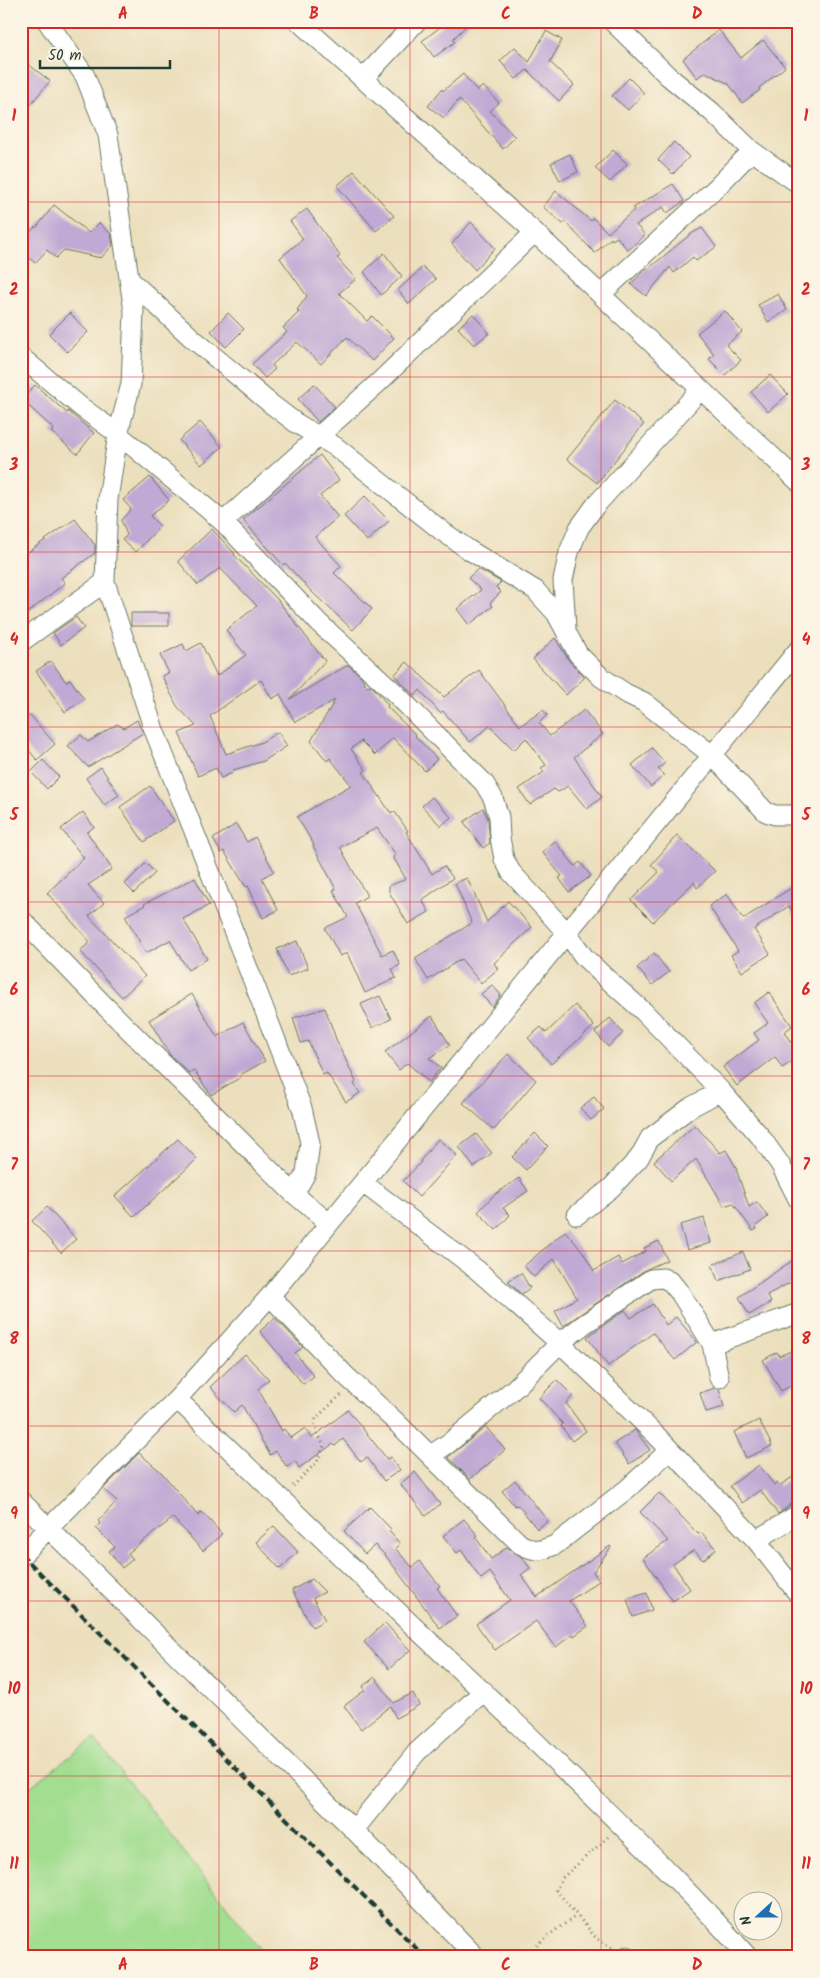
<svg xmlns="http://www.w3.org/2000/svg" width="820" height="1978" font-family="Kalam,sans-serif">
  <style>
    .green { fill: #a2dd90; stroke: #608d62 }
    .building { fill: #c0a9d4 }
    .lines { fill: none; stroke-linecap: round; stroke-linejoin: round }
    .minor-casing { stroke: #677664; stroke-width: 21 }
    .path { stroke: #677664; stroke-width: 3; stroke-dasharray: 1 4; stroke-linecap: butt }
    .minor { stroke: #fff; stroke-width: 19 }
    .rail { stroke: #1f3d34; stroke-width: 4; stroke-dasharray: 8 4; stroke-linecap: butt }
    .grid { fill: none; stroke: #d62828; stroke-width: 1; stroke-opacity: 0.55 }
    .neatline { fill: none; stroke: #d62828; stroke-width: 2 }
    .grid-label { font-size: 16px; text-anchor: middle; font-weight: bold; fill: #d62828 }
  </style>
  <rect width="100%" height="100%" fill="#fcf5e5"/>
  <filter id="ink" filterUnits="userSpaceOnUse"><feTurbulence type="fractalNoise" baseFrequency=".02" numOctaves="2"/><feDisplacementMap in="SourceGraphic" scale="10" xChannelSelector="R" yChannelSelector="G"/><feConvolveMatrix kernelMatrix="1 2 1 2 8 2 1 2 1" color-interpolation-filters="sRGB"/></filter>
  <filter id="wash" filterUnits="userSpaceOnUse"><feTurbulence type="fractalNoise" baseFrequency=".0096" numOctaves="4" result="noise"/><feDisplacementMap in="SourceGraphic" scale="20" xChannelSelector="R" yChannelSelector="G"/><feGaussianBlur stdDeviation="1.12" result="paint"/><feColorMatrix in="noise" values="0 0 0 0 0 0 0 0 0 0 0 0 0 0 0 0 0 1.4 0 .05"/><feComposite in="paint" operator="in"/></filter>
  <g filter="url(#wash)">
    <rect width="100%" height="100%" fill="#ecdfbd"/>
    <path class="green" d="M94,1738l173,219h-240l-6,-7v-156z"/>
    <g id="blocks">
      <path class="building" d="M448,21h23l-18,18 2,3 -21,15 -12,-16z
        M719,30l22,28 22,-18 22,27 -26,21 1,2 -18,13 -13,-19 -24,-12 -8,6 -14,-19z
        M546,31l16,9 -12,22 24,23 -15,16 -32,-31 -11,9 -16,-18 15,-14 14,15z
        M28,64l22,17 -21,25 -8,-6v-28z
        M463,74l14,17 6,-5 16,17 -9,8 25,26 -12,12 -44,-50 -15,19 -16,-12 14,-17 1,2z
        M629,78l15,15 -16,17 -16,-14z
        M674,142l15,15 -16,17 -15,-14z
        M613,150l14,14 -17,18 -15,-14z
        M570,154l8,18 -18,9 -9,-18z
        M354,171l40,45 -18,15 -39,-45z
        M673,184l11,17 -17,12 -4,-6 -27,18 9,10 -17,15 -11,-13 -5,3 -1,-2 -16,15 -30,-31 -2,2 -20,-17 13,-16 35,30 2,-3 15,15 26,-23 -1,-2z
        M54,205l35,28 10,-10 12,11 2,11 -12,13 -37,-8 -8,8 -9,-8 -12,13 -14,-12v-9l14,-15 1,1z
        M307,209l33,47 -3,2 19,21 -17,14 28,28 5,-5 22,22 -22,23 -25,-24 -26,27 -24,-22 -25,23 3,4 -10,9 -13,-14 35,-32 -4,-4 16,-16 -2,-2 10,-14 -27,-38 23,-19 -13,-18z
        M471,222l24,26 -20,22 -23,-26z
        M702,228l14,19 -20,14 -3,-4 -19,16 -4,-6 -24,29 -15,-12 15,-16 2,1 43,-35z
        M384,253l18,23 -21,19 -17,-23z
        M423,267l13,12 -27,25 -11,-14z
        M778,294l9,16 -19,12 -10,-17z
        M725,311l17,21 -16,13 15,15 -16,15 -16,-16 5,-5 -17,-21z
        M70,313l18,19 -21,20 -18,-18z
        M228,313l16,16 -18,18 -15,-16z
        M473,314l16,19 -15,12 -16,-17z
        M770,375l18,19 -20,18 -17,-20z
        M314,384l21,23 -17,15 -20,-23z
        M35,385l32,28 1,-2 26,22 -17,21 -26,-22 3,-3 -32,-29z
        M615,400l29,24 -47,59 -30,-24z
        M200,422l22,25 -21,18 -22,-25z
        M320,455l19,25 -19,16 18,21 -23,20 26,29 -7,7 38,36 -19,21 -41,-38 -27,-29 -2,2 -40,-45z
        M150,477l19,23 -19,16 10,10 -24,26 -14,-12 5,-5 -6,-15 10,-11 -8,-9z
        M365,496l24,25 -22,20 -23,-25z
        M75,519l20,26v8l-34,25 4,5 -44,35v-61z
        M212,529l23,25 -1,1 43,44 48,62 -35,38 58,-34 13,11 6,11 3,-2 5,4 13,16 -1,2 29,28 -1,1 22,23 -12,12 -32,-33 -18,17 -14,-14 -10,8 15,21 -3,2 27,40h5l13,19 -2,1 26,42 12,-8 9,12 -31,22 7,12 -21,12 -19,-32v-6l17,-7 -13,-22 3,-2 -19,-27 -37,19 27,49 -12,7 27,52 11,-5 7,15 -8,4 4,9 -31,15 -18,-40 -7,3 -15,-28 23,-11 -15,-27 3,-1 -23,-43 1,-1 -17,-28 54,-32 -21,-27 -3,3 -16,-20 24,-41 -40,22 -15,-28 -8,5 -11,-19 -51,36 16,38 36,-12 16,-10 9,14 -23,15 -31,9 1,2 -13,6 -5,-10 -18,8 -19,-43 17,-7 -19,-20 -15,-30 7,-3 -9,-18 23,-11 3,7 15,-8 16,33 29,-21 -20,-25 31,-24 -37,-38 -22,17 -20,-24z
        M478,569l23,13 -5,5 5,5 -11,11 3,3 -24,19 -12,-16 24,-19 -13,-12z
        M131,613h38v13h-38z
        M76,617l8,11 -23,17 -8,-12z
        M555,638l15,24 15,15 -19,18 -33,-36z
        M51,661l15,21 4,-3 14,20 -19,13 -29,-41z
        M407,662l37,35 35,-27 41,56 23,-16 4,5 -8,8 11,13 34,-26 19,24 -29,23 28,40 -15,12 -19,-23 -10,6 -4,-3 -24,16 -11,-16 25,-17 -3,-4 5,-3 -20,-27 -12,12 -24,-24 -20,16 -27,-31 -3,2 -20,-23 -5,6 -21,-21z
        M30,715l25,29 -18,16 -16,-19v-19z
        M137,720l6,13 -55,34 -20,-21 13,-11 7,7 29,-18 7,4z
        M652,748l13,15 -7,6 6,6 -13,12 -19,-22z
        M43,760l16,17 -12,12 -16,-17z
        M101,767l18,28 -15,10 -18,-27z
        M150,786l24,35 -30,21 -24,-35z
        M432,797l19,20 -10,9 -19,-20z
        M483,808l5,11 2,24 -7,5 -19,-26z
        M83,812l11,15 -7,5 25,37 -24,16 16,18 -15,13 56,60 -23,21 -42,-46 10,-9 -43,-49 37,-35 -23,-29z
        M236,824l11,18 8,-5 19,34 -12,7 16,32 -15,8 -15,-32 -2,1 -22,-36 -3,2 -8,-14z
        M677,835l38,36 -18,17 -3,-6 -41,40 -22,-22 28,-28 -8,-7z
        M555,841l20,25 5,-4 11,14 -22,16 -10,-14 3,-2 -20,-24z
        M146,863l9,10 -21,20 -9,-9z
        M195,878l14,27 -26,14 24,40 -19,11 -18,-30 -24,13 -21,-37 20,-11 -1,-1z
        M467,878l20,44 21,-21 24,26 -38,36 4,6 -17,14 -20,-24 -33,21 -13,-22 57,-35 -17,-40z
        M799,883v41l-10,-18 -35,23 16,25 -28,18 -11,-17 7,-4 -29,-45 18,-12 16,25z
        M297,941l11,27 -20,8 -11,-27z
        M654,953l15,19 -17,13 -15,-17z
        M492,985l9,10 -9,12 -11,-13z
        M769,992l23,34 -8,6 15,22v3l-17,11 -7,-11 -38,29 -14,-19 36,-27 -5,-7 14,-10 -14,-20z
        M192,994l25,43 26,-15 22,39 -25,14 1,2 -30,18 -17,-25 -5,3 -19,-18 -21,-35z
        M380,996l11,23 -19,9 -11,-24z
        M575,1005l19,21 -43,38 -23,-26 13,-11 5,6z
        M325,1008l11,31 20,43 -2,2 6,9 -14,9 -19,-29 -4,2 -15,-34 -7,2 -8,-25z
        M432,1016l18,29 -21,13 12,10 -12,14 -22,-19 -8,7 -14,-18z
        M610,1018l13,15 -15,14 -13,-15z
        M508,1054l28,26 -42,50 -31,-27z
        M594,1097l10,12 -13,11 -11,-12z
        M695,1125l25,28 6,-3 11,19h-1l13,38 8,-5 11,15 -12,9 1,3 -4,2 -20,-28 -9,3 -28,-47 -25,22 -17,-20z
        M535,1133l13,13 -22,24 -14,-13z
        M476,1134l16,19 -18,14 -15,-20z
        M178,1139l19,20 -63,58 -19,-21z
        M438,1139l19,16 -38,42 -16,-16 18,-19 -1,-1z
        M519,1178l9,13 -25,17 7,7 -14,15 -18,-18 16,-17z
        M47,1207l29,32 -15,14 -29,-32z
        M704,1218l7,25 -24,7 -7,-25z
        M565,1231l18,21 11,19 24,-14 4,7 24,-13 -2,-3 15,-7 8,19 -22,10 -82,56 -8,-15 22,-13 -23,-39 -20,18 -10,-11z
        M743,1252l7,17 -32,12 -6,-16z
        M793,1260l6,12v6l-32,17 4,7 -22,13 -10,-18z
        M521,1273l9,15 -9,6 -13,-13z
        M653,1304l13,21 10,-8 21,25 -22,18 -22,-27 -45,33 -21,-29 38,-27 6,8z
        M275,1318l28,29 -8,6 19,23 -11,8 -43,-53z
        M799,1348v33l-18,10 -18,-31 14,-8 2,4z
        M245,1354l24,25 -11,10 24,42 2,-2 7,9 14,-10 7,10 36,-28 39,49 4,-2 9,13 -16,11 -17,-24 -6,5 -18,-23 -8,7 -2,-2 -34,24 -4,-7 -8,6 -11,-16 -6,4 -28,-50 -8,7 -24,-25z
        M557,1380l16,16 -7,7 20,28 -14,10 -11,-15 2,-2 -24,-26z
        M715,1388l4,1 5,18 -18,5 -6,-19z
        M759,1420l13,26 -26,12 -12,-26z
        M486,1427l19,23 -35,29 -22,-22z
        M635,1430l15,20 -21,14 -14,-21z
        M139,1453l23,20 36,43 4,-4 20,22 -19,17 -30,-33 -45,35 5,6 -11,9 -13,-17 6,-4 -19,-19 4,-5 -2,-2 19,-20 -14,-12z
        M759,1465l15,20 3,-2 2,3 20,-13v25l-21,16 -18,-24 -18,13 -12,-17z
        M415,1472l25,32 -14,12 -26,-32z
        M515,1480l33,41 -11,8 -19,-24 -3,1 -13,-15z
        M659,1493l39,41 3,-2 15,17 -13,11 -9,-10 -21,14 17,25 -17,12 -30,-43 25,-17 -28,-29z
        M370,1507l21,22 -2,2 11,13 -5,4 17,19 8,-6 20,25 -3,2 20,28 -17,12 -54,-72 -11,-11 -10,9 -21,-23z
        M464,1519l14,17 -2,2 15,21 16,-12 16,11 7,10 -9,7 16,22 73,-51 1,1 -18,25 6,9 -30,20 19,25 -14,10 -1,-2 -17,13 -20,-26 -41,29 -19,-26 34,-24 -20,-28 -9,7 -20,-29 -4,3 -14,-17z
        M274,1526l24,26 -18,17 -24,-27z
        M312,1579l13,13 -12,6 12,22 -13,7 -20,-37z
        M647,1593l5,17 -19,7 -6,-18z
        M385,1623l25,27 -21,19 -25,-27z
        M375,1677l18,26 20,-10 6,12 -23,13 -6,-12 -29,23 -17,-23 21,-16 -2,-4z"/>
    </g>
  </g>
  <g filter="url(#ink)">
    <use href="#blocks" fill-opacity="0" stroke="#677664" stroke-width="1"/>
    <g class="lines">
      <defs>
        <path id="minor" d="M47,21l38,55 23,59 26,177 -3,72 -13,50 -10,65 -3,83 49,148 105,266 43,112 8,35 -4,30 -12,21
          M298,21l231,206 270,255
          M612,21l56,55 44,36 40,39 47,33
          M363,79l54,-58
          M131,281l61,57 79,66 25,19 40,24 106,84 27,19 66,40 21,23 22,41 23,23 24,16 19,9 68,53 54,57 9,3h24
          M601,294l115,-106 36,-37
          M21,357l60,50 37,27 72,60 33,28 96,101 74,68 91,92 9,15 6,19 1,21 4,21 7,13 55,60 18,25 22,21 37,33 78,80 39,45 20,28 19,37
          M223,522l155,-139 157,-151
          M566,628l-3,-48 6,-28 10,-24 16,-22 105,-116
          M21,642l84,-60
          M21,919l81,84 192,191 35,29
          M363,1183l113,86 84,74 95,91 62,65 39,41 43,55
          M577,1215l34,-27 28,-30 11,-20 41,-31 30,-16
          M270,1296l75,79 49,45 126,124c16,8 18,8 35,1l72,-56 43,-39
          M712,1344l87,-31
          M177,1399c62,59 123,118 185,178 60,59 123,115 183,174 69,68 139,133 203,206
          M431,1455l18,-12 66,-55 45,-45 23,-18 68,-46 12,-1 8,4 9,11 32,51 7,34
          M21,1501l333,329 122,127
          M756,1540l43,-26
          M21,1556l156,-157 93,-103 529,-647
          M354,1830l63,-78 67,-61
          M627,1956v1"/>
      </defs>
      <use href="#minor" class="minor-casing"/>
      <path class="path" d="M293,1486l24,-24 7,-16 -10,-21 2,-7 25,-23
        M608,1837l-46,41 -6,12 41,49 17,10
        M527,1957l16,-18 33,-23"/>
      <use href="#minor" class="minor"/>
      <path class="rail" d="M21,1554l404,403"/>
    </g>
  </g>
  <path class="grid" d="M219,21v1936M410,21v1936M601,21v1936M21,202h778M21,377h778M21,552h778M21,727h778M21,902h778M21,1076h778M21,1251h778M21,1426h778M21,1601h778M21,1776h778"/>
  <rect width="820" height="1978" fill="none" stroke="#fcf5e5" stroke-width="55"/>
  <g transform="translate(758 1916) rotate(249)"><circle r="24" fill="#fcf5e5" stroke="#a4ab9e"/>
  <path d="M0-4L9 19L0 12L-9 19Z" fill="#1f6fb2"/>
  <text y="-8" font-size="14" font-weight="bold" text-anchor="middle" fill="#1f3d34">N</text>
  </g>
  <path d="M40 60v8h130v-8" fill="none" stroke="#1f3d34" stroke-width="2.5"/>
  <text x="48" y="60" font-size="15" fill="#1f3d34" stroke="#fcf5e5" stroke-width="4" paint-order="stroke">50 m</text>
  <rect x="28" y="28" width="764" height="1922" class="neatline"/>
  <g class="grid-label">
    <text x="123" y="19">A</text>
    <text x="314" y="19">B</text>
    <text x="506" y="19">C</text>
    <text x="697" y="19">D</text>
    <text x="14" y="121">1</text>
    <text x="806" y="121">1</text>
    <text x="14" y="295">2</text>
    <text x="806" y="295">2</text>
    <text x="14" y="470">3</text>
    <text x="806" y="470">3</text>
    <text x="14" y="645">4</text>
    <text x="806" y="645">4</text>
    <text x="14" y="820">5</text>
    <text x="806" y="820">5</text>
    <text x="14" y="995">6</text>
    <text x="806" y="995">6</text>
    <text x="14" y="1170">7</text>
    <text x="806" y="1170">7</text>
    <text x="14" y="1344">8</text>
    <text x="806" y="1344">8</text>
    <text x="14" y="1519">9</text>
    <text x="806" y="1519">9</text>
    <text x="14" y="1694">10</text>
    <text x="806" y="1694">10</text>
    <text x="14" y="1869">11</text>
    <text x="806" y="1869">11</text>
    <text x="123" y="1970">A</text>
    <text x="314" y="1970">B</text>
    <text x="506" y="1970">C</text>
    <text x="697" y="1970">D</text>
  </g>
</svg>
